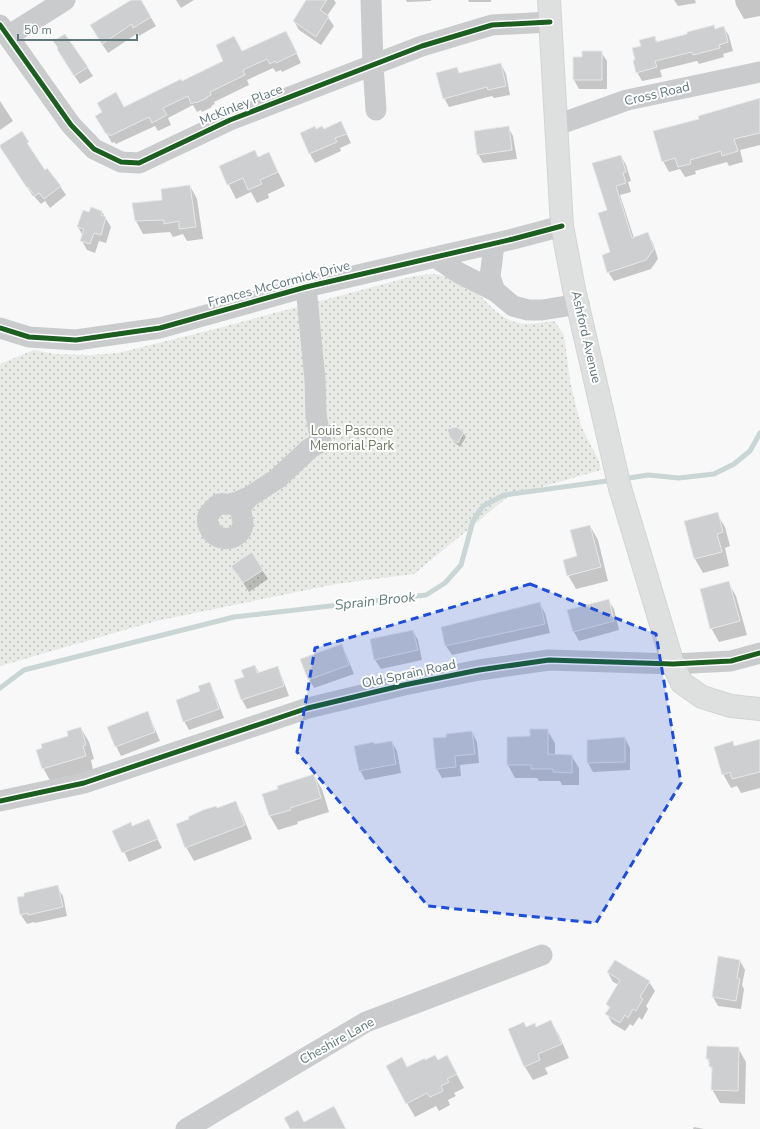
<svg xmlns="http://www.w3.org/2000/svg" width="760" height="1129" font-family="'Nunito Sans',sans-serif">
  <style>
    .park { fill: url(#park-dots) }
    .shadow { fill: #0003 }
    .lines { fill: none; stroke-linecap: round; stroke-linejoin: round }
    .stream { stroke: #c9d6d5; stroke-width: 5 }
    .building { fill: #cdcfd0; stroke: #e8e8e8 }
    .major-casing { stroke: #d3d5d5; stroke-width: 24 }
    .minor { stroke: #c9cbcc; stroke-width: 21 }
    .major { stroke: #dedfdf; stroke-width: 22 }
    .cycleway-casing { stroke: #fff; stroke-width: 8 }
    .cycleway { stroke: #1b5e20; stroke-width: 5 }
    .marked { fill: #1d4ed8; fill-opacity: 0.2; stroke: #1d4ed8; stroke-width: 3; stroke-dasharray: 8 5; stroke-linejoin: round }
    .labels { text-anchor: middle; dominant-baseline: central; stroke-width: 4; stroke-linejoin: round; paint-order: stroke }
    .street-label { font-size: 13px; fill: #60777b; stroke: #fff }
    .park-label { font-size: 13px; fill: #6e7964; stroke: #fff }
    .water-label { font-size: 14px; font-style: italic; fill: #607b7a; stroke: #fff }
  </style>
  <defs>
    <pattern id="park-dots" width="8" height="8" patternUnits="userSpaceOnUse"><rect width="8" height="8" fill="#e8eae5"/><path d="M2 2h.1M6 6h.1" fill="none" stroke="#bfc2bf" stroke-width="1.8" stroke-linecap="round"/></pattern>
  </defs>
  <rect width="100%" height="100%" fill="#f8f8f8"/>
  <path class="park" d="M431,274c15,1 30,7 43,17 15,11 24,28 45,32 11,2 23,0 34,-2l2,1 9,13 6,46 11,45 18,35 2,9 -92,26 -95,78 -78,10 -180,37 -156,45v-302l34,-14 20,4 37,1 27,-2 93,-23 203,-54z"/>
  <path class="shadow" d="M133,0h7l16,26 -17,10 -1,-3 -30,20 -12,-18z
    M176,0h18l-13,8z
    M308,0h26l2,3 -9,13 7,10 -13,19 -22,-15 -5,-9z
    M406,0h25v1l-24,1z
    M468,0h23v2h-22z
    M674,0h21l1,3 -18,3z
    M735,0h25v16l-16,3 -8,-14z
    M724,27l5,9 4,15 -10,3 1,3 -25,7 -2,-3 -37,9 2,7 -20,4 -5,-9 -1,-12 6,-13 12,-10 4,6z
    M291,41l10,22 -19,9 -1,-2 -5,2 -3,-4 -26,12 2,5 -35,17 1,2 -4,2 1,1 -10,5 -1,-2 -4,2 -4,-7 -25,13 3,7 -13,6 -3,-5 -39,18 -2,-2 -2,1 -15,-27 27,-8 57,-26 61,-30z
    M601,52l6,9v28h-28l-5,-9 9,-22z
    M63,59l24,8 6,9 -13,8z
    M501,64l5,10 4,21 -16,3 -2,-2 -43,11 -5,-9 12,-30 4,6z
    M760,99v46l-20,5 3,12 -14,4 -2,-4 -32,9 1,3 -11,3 -5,-8 -11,3 -6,-11 37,-41z
    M0,101l13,20 -13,9z
    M341,122l10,21 -11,5 1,3 -26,12 -5,-9 6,-24h8z
    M508,127l5,9 4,23 -34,4 -5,-9z
    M21,133l23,38 16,15 6,9 -16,13 -5,-7 -4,3 -7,-8h-1l-27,-41z
    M269,153l16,33 -17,8 1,4 -12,5 -6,-11 -15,7 -16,-32 38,-9z
    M621,156l5,9 5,16 -3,1 3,10 -11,3 14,43 14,-4 5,9 5,16 -7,10 -37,12 -6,-9 3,-19 -3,-42z
    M190,186l7,13 6,40 -16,2 -4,-7 -10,3 -3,-5 -27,2 -7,-13 27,-20z
    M102,212l9,15 -5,16 -7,-2 -4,12 -8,-3 -5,-9 1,-5 -5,-9 12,-14z
    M463,433l3,4 -6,10 -6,-5 -3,-4z
    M717,514l8,13 5,19 -5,2 4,18 -26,7 -8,-14z
    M590,526l8,14 10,41 -32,8 -8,-14 10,-18z
    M262,570l6,9 -19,13 -11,-17z
    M728,582l8,14 11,39 -28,7 -8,-14z
    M608,600l6,9 5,21 -40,11 -5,-9z
    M539,603l6,10 5,20 -98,22 -6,-9 -4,-18z
    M413,631l5,9 4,20 -41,9 -6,-9z
    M341,645l5,9 8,20 -40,14 -5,-9z
    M255,666l4,7 18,-5 5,9 7,19 -42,13 -5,-9 -6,-20 9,-2z
    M209,683l5,9 10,26 -35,12 -5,-9 17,-29z
    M147,713l5,9 8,19 -39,15 -5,-10z
    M81,728l8,14 5,17 -3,1 2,10 -42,12 -8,-14 26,-31z
    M547,730l8,13v12h16l8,13v17h-17l-2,-4h-21l-2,-3h-22l-7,-13 23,-28z
    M472,732l5,10 2,21 -19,2 1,11 -19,2 -5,-9 10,-31z
    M625,738l5,10v22l-37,2 -5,-9z
    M760,740v48l-19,5 -4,-7 -6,2 -8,-14 9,-32 3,5z
    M392,742l5,9 4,22 -36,7 -5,-10 14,-25z
    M314,776l8,13 7,23 -32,10 1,2 -20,6 -8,-14 -7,-21 17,-5z
    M235,802l8,14 9,23 -58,22 -8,-14z
    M148,820l14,28 -33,14 -15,-31 18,-3z
    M57,887l6,9 4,20 -32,7 -1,-1 -7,2 -6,-9z
    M740,961l5,9 -3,15 2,4 -3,20 -23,-3 -5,-9z
    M608,973l41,9 6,9 -9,15 2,3 -6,11 -3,-3 -6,9 -3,-2 -5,7 -13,-8 -5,-9 3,-5 -3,-5 12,-19 -6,-3z
    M551,1022l8,13 10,23 -24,10 3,6 -15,6 -8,-13 -16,-38 15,-6 3,5h9z
    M738,1048l8,14 -1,42 -25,-1 -8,-14 1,-17 -6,-14z
    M447,1056l17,32 -10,5 2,3 -8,4 2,5 -11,6 -3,-5 -21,11 -8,-14v-35l18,-7h12z
    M694,1127l10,2h-11z"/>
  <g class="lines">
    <path class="stream" d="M623,479l25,-4 31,3 35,-4 20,-10 16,-13 10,-18
      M0,688l24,-18 210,-53 192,-22 19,-12 16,-18 12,-44 10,-15 21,-11 110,-15"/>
  </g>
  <path class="building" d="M131,0h10l10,17 -18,11 -1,-4 -30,20 -12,-19z
    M306,0h21l-7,10 9,6 -13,21 -23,-16z
    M714,25l1,4 9,-3 4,16 -9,3 1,3 -27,7 -1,-3 -37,9 2,6 -21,6 -3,-13h2l-3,-12 9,-2 -2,-6 16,-4 1,6 31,-8v-2z
    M286,31l11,22 -21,10 -1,-2 -5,3 -3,-5 -24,11 2,5 -35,17 1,3 -4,2v1l-11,5 -1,-1 -4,2 -3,-8 -25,12 4,7 -15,8 -3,-6 -39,19 -2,-3 -2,1 -11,-18 7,-4 -5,-9 19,-11 8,15 57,-28 1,2 41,-20 -7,-16 18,-9 8,15z
    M65,34l23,33 -14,9 -17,-27 1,-1 -5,-7z
    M582,51h20v29h-29v-23h9z
    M501,63l5,23 -18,4 -1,-3 -44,12 -7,-26 21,-6 2,6z
    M760,98v35l-26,6 4,12 -16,5 -1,-5 -31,9 1,4 -13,3 -3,-9 -13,4 -9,-31 46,-12 -1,-3z
    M341,121l6,13 -12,4 2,4 -28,12 -9,-21 15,-7 1,3 6,-3 2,3z
    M509,126l3,24 -35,5 -3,-24z
    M22,131l7,11 -2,1 18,27 2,-2 14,18 -17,13 -5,-6 -4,3 -7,-9 -1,1 -27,-41v-2z
    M255,150l3,7 11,-5 9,20 -18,8 2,4 -14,6 -5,-12 -16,7 -8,-19z
    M621,155l5,17 -3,1 3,10 -10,3 16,52 16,-6 6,17 -8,11 -39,13 -5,-18 8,-3 -12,-39 9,-3 -15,-47z
    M190,185l6,42 -17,2v-8l-15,3v-4l-29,1 -3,-18 30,-3 -1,-11z
    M91,207l11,4 -1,4 5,2 -5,18 -7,-2 -4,11 -10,-3 4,-12 -7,-2 6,-17 6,2z
    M457,427l7,5 -6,11 -8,-5 -3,-9z
    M718,512l5,20 -6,2 5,18 -28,7 -10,-38z
    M590,525l11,42 -34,9 -4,-16 14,-4 -7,-26z
    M252,552l11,18 -20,13 -12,-17z
    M729,581l11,40 -30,8 -10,-40z
    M609,599l5,22 -41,11 -6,-22z
    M540,602l5,22 -100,22 -4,-19z
    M413,630l5,20 -44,10 -4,-21z
    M342,644l7,21 -41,15 -8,-21z
    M255,665l2,8 21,-7 6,20 -43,14 -7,-20 10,-3 -3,-7z
    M210,682l9,27 -36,13 -7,-22 24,-9 -2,-5z
    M148,711l7,21 -40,15 -8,-20z
    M81,727l5,18 -3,1 3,10 -44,13 -6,-19 6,-2 -1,-4 27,-8 -1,-5z
    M530,729h18v25l24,1v18l-19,-1v-3h-22v-4h-24v-28l23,-1z
    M472,731l3,23 -20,2 1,11 -20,2 -3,-31 13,-1v-3z
    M625,737v25l-38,1v-23z
    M760,739v33l-28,7 -2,-7 -8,3 -8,-28 19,-6 1,5z
    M392,741l4,23 -37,7 -5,-25 20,-4v2z
    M314,774l7,24 -31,10 1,2 -22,6 -7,-22 16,-5 -1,-3z
    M236,801l9,24 -60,23 -9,-24 13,-5 -1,-2 15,-7 13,-4 1,2z
    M149,819l9,20 -36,14 -10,-22 19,-9 1,4z
    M58,885l5,22 -35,8v-2l-8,2 -3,-18 7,-1v-3z
    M718,956l22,4 -3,18 3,1 -4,22 -24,-4z
    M615,960l35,21 -10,16 3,2 -7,12 -3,-2 -5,9 -3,-3 -5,8 -15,-9 5,-7 -4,-3 14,-24 -13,-8z
    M551,1020l11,24 -24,10 2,6 -16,7 -16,-38 16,-7 2,5 9,-4 1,4z
    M707,1046l32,1 -1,44 -27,-1 1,-23h-3v-8h-3z
    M435,1055l3,5 9,-5 10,19 -10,5 2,3 -8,4 2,5 -13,6 -3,-4 -21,11 -20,-38 16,-9 5,10 18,-9v2z
    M334,1106l12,23h-56l-6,-11 14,-8 6,12z"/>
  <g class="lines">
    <defs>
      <path id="major" d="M549,0l13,226 12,63 46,199 53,176 9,19 20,14 29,9 29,3"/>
    </defs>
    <use href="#major" class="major-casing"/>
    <path class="minor" d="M371,0l2,65 3,45
      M0,25l71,100 23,24 27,13 18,1 91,-43 192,-74 70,-21 58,-3
      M8,36l57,-36
      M557,125l70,-25 133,-28
      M494,244l-4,33 5,14
      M435,257l24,16 36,18 18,15 15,4h14l37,-6
      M0,328l29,9 47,3 84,-12 146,-41 207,-48 49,-13
      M249,497l28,-18 32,-30 12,-7 -5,-27 -1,-35 -9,-93
      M249,497l-9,11c1,5 3,11 3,16 -2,18 -29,21 -35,0 -1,-4 -1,-8 2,-11 2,-3 6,-7 9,-9 4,-1 9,1 13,0 6,-2 12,-5 17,-7z
      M0,801l84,-18 224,-75 96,-23 75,-15 70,-10 124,4 58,-3 29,-8
      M186,1129l180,-107 176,-67"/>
    <use href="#major" class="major"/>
    <defs>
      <path id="cycleway" d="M0,25l71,100 23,24 27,13 18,1 91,-43 192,-74 70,-21 58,-3
        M0,328l29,9 47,3 84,-12 146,-41 207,-48 49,-13
        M0,801l84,-18 224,-75 96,-23 75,-15 70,-10 124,4 58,-3 29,-8"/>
    </defs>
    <use href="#cycleway" class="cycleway-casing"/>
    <use href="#cycleway" class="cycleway"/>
  </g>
  <path class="marked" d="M530,584l126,50 25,149 -85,140 -168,-17 -131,-154 18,-104z"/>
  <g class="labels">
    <g class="street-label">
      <text transform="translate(657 94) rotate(-13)">Cross Road</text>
      <text transform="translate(241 105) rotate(-22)">McKinley Place</text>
      <text transform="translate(279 284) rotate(-15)">Frances McCormick Drive</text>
      <text transform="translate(586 337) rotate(77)">Ashford Avenue</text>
      <text transform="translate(409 674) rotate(-12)">Old Sprain Road</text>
      <text transform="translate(337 1041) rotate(-29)">Cheshire Lane</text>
    </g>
    <g class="park-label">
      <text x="352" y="431">Louis Pascone<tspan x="352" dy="15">Memorial Park</tspan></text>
    </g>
    <g class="water-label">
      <text transform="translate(375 601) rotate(-6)">Sprain Brook</text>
    </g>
  </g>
  <path d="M18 34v6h119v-6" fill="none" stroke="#60777b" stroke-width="2"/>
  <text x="24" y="34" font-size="12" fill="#60777b" stroke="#ffffff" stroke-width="3" paint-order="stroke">50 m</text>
</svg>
